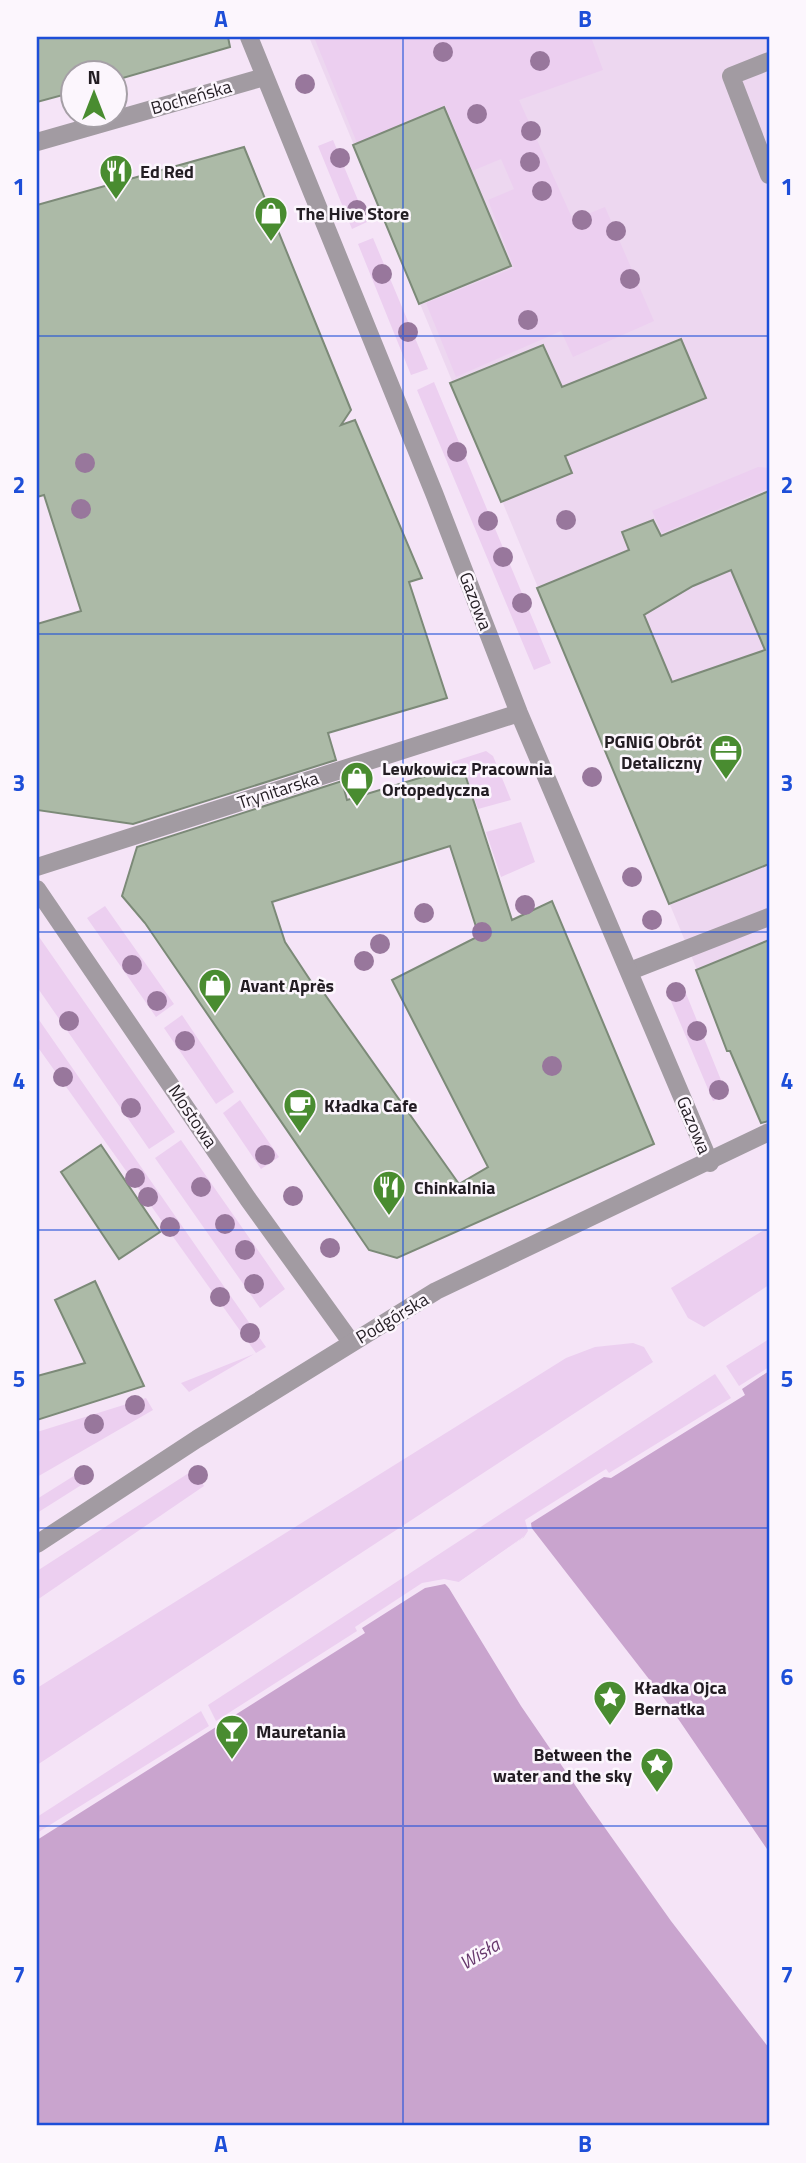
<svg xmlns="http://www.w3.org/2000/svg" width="806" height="2163" font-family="'Titillium Web',sans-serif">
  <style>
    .built { fill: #edd7f0 }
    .green { fill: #eccff0 }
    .water { fill: #c9a4ce }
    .pier { fill: #f5e4f7 }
    .building { fill: #acbaa7; stroke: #7c8a78; stroke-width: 2; fill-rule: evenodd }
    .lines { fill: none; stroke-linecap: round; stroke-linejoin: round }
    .service { stroke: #a29ba2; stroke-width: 18 }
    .minor { stroke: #a29ba2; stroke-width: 18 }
    .tertiary { stroke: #a29ba2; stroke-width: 18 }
    .tree { fill: #98779c }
    .grid { fill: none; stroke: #1d4ed8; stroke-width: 2; stroke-opacity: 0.55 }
    .labels { text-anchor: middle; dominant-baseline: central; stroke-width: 5; stroke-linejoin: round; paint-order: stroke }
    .street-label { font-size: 18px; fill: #231d23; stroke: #fcf6fd }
    .poi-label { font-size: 18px; font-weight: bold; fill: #231d23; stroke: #fcf6fd; text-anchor: start }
    .water-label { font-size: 19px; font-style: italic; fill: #67386d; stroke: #fcf6fd }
    .neatline { fill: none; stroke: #1d4ed8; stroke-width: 2.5 }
    .grid-label { font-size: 23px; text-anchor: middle; font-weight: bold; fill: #1d4ed8 }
  </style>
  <rect width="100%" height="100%" fill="#f5e4f7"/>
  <path class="built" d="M309,37h460v1057l-17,8z"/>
  <path class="green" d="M314,37h277l12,33 -84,30 54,120 32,-13 49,114 -81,36 -12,-26 -105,46 -30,-74 88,-35 -26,-68 26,-11 -13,-30 -29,12 -27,-66 -88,38z
    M333,140l34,82 -15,7 -34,-83z
    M373,238l55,131 -17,6 -53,-131z
    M434,382l117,281 -17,7 -117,-280z
    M758,467l11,1v20l-107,45 -10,-22z
    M486,751l7,5 18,44 -33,9 -16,-45 -34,10 -1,-4z
    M521,822l14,40 -34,15 -15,-45z
    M105,906l69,98 -18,13 -69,-99z
    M37,934l138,198 -26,17 -112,-162z
    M683,986l44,109 -14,6 -45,-107z
    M182,1015l52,77 -18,12 -52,-76z
    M37,1017l229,330 -10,6 -219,-307z
    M240,1100l39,57 -18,12 -38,-56z
    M181,1140l104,149 -25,19 -105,-150z
    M769,1227v58l-65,42 -16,-9 -17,-30z
    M769,1339v28l-30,19 -13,-20z
    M633,1343l11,4 9,15 -616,403v-77l529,-330 29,-11z
    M254,1354l-65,38 -8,-9z
    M715,1374l16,24 -122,75 -3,-4 -81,51 3,11 -2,4 -67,47 -15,-3 -22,4 -67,44 2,4 -141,90 -8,-16z
    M146,1398l7,12 -116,67v-45z
    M88,1467l6,10 -57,36v-14z
    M195,1469l9,17 -167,114v-29z
    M201,1711l8,15 -172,107v-16z"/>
  <path class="water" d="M769,1371v755h-732v-286l328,-207 -3,-5 63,-40 20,-4 4,4 12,-3 71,-54 -1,-8 73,-46 7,1 134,-83 -3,-6z"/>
  <path class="pier" d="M527,1522l139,179 103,151v196l-98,-127 -83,-117 -67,-98 -77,-126 6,4 9,-2 65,-45 5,-7z"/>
  <path class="building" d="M37,37h191l2,10 -114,33v-6h-42v18l-37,10z
    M444,107l67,159 -92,38 -66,-159z
    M244,147l107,263 -10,15 14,-5 67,158 -13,4 38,116 -119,35 8,27 -203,64 -96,-14v-186l44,-13 -37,-116 -7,2v-292z
    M681,339l25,59 -141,58 7,17 -71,29 -51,-119 93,-38 19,42z
    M769,491v373l-100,40 -132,-316 92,-38 -7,-18 31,-12 8,16zM731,570l34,80 -93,32 -28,-67 49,-29z
    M462,765l50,155 40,-19 102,243 -257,114 -28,-8 -224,-327 -23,-27 15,-49 205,-66 5,19zM450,846l29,90 -87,44 96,187 -29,17 -138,-195 -3,3 -33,-50 -13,-40z
    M769,940v181l-8,2 -31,-72h-3l-31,-81z
    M101,1145l59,87 -41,27 -58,-87z
    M95,1281l49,105 -107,34v-44l48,-13 -30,-63z"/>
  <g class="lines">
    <path class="service" d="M769,61l-38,15 38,99
      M630,971l139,-54"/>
    <path class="minor" d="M249,37l185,456 85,220 191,450
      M37,142l227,-65
      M37,867l482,-154
      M37,889l211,310 103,143"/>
    <path class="tertiary" d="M37,1544l160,-105 239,-148 333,-159"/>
  </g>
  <g class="tree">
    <circle cx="443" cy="52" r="10"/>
    <circle cx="540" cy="61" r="10"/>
    <circle cx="305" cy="84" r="10"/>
    <circle cx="477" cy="114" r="10"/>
    <circle cx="531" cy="131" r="10"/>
    <circle cx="340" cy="158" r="10"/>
    <circle cx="530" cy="162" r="10"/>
    <circle cx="542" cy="191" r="10"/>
    <circle cx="357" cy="210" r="10"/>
    <circle cx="582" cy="220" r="10"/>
    <circle cx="616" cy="231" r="10"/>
    <circle cx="382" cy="274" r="10"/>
    <circle cx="630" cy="279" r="10"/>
    <circle cx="528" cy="320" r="10"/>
    <circle cx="408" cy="332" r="10"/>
    <circle cx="457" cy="452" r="10"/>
    <circle cx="85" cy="463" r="10"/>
    <circle cx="81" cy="509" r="10"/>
    <circle cx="566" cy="520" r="10"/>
    <circle cx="488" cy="521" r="10"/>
    <circle cx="503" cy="557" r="10"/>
    <circle cx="522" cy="603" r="10"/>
    <circle cx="592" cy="777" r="10"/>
    <circle cx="632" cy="877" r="10"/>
    <circle cx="525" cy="905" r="10"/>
    <circle cx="424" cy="913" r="10"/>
    <circle cx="652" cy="920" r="10"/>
    <circle cx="482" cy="932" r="10"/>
    <circle cx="380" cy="944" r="10"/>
    <circle cx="364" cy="961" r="10"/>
    <circle cx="132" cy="965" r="10"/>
    <circle cx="676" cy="992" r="10"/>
    <circle cx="157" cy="1001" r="10"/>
    <circle cx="69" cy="1021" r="10"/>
    <circle cx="697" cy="1031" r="10"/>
    <circle cx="185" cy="1041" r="10"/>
    <circle cx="552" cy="1066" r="10"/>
    <circle cx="63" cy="1077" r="10"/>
    <circle cx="719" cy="1090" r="10"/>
    <circle cx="131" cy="1108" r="10"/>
    <circle cx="265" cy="1155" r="10"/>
    <circle cx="135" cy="1178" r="10"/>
    <circle cx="201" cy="1187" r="10"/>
    <circle cx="293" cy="1196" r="10"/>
    <circle cx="148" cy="1197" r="10"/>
    <circle cx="225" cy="1224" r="10"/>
    <circle cx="170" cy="1227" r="10"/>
    <circle cx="330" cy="1248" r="10"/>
    <circle cx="245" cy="1250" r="10"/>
    <circle cx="254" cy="1284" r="10"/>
    <circle cx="220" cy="1297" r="10"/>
    <circle cx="250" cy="1333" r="10"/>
    <circle cx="135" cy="1405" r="10"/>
    <circle cx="94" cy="1424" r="10"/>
    <circle cx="84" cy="1475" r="10"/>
    <circle cx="198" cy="1475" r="10"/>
  </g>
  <path class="grid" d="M403,37v2089M37,336h732M37,634h732M37,932h732M37,1230h732M37,1528h732M37,1826h732"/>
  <defs>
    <symbol id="restaurant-pin" viewBox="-11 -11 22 30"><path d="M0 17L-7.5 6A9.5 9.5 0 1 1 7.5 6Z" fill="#498c30" stroke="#fcf6fd"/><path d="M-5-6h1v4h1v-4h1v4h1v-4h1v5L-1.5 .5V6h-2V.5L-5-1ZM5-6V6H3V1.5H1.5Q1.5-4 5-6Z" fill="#fff"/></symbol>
    <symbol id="shop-pin" viewBox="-11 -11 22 30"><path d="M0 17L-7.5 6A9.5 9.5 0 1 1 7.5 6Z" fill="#498c30" stroke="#fcf6fd"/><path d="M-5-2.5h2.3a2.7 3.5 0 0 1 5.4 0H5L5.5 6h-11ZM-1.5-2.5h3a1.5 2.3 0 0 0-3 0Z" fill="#fff"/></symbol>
    <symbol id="office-pin" viewBox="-11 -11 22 30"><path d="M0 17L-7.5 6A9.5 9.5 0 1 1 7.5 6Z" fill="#498c30" stroke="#fcf6fd"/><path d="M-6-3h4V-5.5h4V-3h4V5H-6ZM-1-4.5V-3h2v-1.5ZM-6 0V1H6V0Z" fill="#fff"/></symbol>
    <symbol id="cafe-pin" viewBox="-11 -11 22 30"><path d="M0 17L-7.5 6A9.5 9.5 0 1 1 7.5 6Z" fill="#498c30" stroke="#fcf6fd"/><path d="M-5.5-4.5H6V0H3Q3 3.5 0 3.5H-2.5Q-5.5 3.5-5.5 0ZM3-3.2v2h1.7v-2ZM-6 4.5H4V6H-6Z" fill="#fff"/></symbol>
    <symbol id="sight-pin" viewBox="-11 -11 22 30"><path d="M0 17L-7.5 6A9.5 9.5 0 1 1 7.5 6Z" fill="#498c30" stroke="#fcf6fd"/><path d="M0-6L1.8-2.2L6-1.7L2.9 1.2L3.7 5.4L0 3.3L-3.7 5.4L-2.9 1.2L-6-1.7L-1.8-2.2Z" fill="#fff"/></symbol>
    <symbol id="bar-pin" viewBox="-11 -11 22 30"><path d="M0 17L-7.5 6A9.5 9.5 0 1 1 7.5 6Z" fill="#498c30" stroke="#fcf6fd"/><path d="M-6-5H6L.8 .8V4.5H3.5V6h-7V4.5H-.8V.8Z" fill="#fff"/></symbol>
  </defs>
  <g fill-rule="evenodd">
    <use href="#restaurant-pin" x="97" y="152" width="38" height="52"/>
    <use href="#shop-pin" x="252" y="194" width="38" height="52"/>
    <use href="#office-pin" x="707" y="732" width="38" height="52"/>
    <use href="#shop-pin" x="338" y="759" width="38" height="52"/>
    <use href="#shop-pin" x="196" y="966" width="38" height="52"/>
    <use href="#cafe-pin" x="281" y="1086" width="38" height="52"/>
    <use href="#restaurant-pin" x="370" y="1168" width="38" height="52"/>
    <use href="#sight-pin" x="591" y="1678" width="38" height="52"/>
    <use href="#bar-pin" x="213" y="1712" width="38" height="52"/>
    <use href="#sight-pin" x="638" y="1745" width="38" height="52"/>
  </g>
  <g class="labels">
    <g class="street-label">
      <text transform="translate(191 97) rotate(-16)">Bocheńska</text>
      <text transform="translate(476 601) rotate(69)">Gazowa</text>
      <text transform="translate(278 790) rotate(-18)">Trynitarska</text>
      <text transform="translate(193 1116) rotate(56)">Mostowa</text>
      <text transform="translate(694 1125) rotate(67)">Gazowa</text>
      <text transform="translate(392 1318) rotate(-31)">Podgórska</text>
    </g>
    <g class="poi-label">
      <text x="140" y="171">Ed Red</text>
      <text x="296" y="213">The Hive Store</text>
      <text x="702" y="741" text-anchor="end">PGNiG Obrót<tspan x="702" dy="21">Detaliczny</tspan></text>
      <text x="382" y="768">Lewkowicz Pracownia<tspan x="382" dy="21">Ortopedyczna</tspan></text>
      <text x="240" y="985">Avant Après</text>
      <text x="324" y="1105">Kładka Cafe</text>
      <text x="414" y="1187">Chinkalnia</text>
      <text x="634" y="1687">Kładka Ojca<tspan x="634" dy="21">Bernatka</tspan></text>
      <text x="256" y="1731">Mauretania</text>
      <text x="632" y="1754" text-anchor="end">Between the<tspan x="632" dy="21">water and the sky</tspan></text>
    </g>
    <g class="water-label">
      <text transform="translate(479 1953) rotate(-31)">Wisła</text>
    </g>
  </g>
  <rect width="806" height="2163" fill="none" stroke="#fcf6fd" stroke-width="77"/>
  <g transform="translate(94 94)"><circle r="33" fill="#fcf6fd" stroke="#a59fa6" stroke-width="2"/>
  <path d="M0-5L12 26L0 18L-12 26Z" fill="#498c30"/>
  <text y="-10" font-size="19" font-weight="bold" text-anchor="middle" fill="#231d23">N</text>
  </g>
  <rect x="38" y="38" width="730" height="2086" class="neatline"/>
  <g class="grid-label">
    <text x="221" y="27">A</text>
    <text x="585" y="27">B</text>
    <text x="19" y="195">1</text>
    <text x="787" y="195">1</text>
    <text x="19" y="493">2</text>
    <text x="787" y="493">2</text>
    <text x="19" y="791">3</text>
    <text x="787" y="791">3</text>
    <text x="19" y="1089">4</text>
    <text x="787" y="1089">4</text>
    <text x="19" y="1387">5</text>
    <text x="787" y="1387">5</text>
    <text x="19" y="1685">6</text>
    <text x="787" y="1685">6</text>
    <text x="19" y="1983">7</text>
    <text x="787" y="1983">7</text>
    <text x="221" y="2152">A</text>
    <text x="585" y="2152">B</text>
  </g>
</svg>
